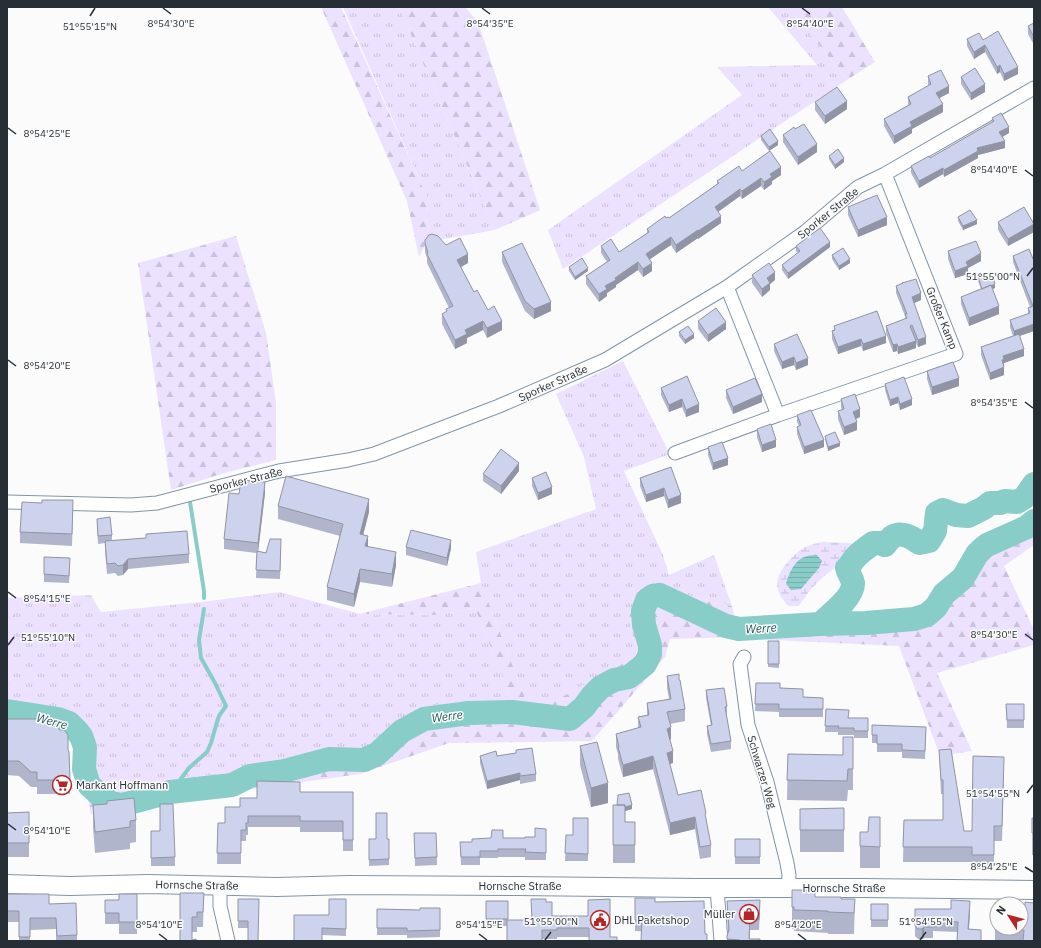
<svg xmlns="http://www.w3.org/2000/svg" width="1041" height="948" font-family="'IBM Plex Sans',sans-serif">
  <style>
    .grass { fill: url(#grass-tufts) }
    .forest { fill: url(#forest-firs) }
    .wetland { fill: url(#wetland-marsh) }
    .water { fill: url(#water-rules) }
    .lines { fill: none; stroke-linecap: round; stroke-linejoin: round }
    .stream { stroke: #89cdc8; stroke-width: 4 }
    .river { stroke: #89cdc8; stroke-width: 24 }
    .street-casing { stroke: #8194a6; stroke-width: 15 }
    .secondary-casing { stroke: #8194a6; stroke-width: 20 }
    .street { stroke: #fff; stroke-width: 13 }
    .secondary { stroke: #fff; stroke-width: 18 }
    .wall { fill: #b0b5cb }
    .shaded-wall { fill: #9094a5 }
    .building { fill: #cdd3ec; stroke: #9094a5 }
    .ticks { fill: none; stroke: #272f36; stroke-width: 1.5 }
    .labels { text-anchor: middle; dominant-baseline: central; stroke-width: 3; stroke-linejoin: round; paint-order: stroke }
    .street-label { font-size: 11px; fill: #272f36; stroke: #fbfbfb }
    .poi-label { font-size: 11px; fill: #272f36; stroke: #fbfbfb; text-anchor: start }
    .water-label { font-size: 12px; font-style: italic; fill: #1d5754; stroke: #fbfbfb }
    .ticks-label { font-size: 10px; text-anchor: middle; fill: #272f36; stroke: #fbfbfb; stroke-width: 3; stroke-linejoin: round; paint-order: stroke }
  </style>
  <defs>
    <pattern id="grass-tufts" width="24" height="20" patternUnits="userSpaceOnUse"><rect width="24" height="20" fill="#ece1ff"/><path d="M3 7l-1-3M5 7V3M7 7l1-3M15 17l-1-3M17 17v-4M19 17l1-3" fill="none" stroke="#cac1db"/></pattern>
    <pattern id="forest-firs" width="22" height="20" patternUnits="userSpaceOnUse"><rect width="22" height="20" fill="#ece1ff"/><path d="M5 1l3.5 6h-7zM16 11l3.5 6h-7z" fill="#cac1db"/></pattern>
    <pattern id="wetland-marsh" width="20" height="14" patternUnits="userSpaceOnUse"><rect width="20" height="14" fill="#ece1ff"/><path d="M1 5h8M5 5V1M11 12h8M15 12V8" fill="none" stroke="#cac1db"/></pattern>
    <pattern id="water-rules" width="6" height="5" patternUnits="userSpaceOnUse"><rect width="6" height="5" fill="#89cdc8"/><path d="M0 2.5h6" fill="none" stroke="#76b0ac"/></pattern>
  </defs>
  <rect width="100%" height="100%" fill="#fbfbfb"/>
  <path class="grass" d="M343,7h56l96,223 -68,12 1,-43z
    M768,7h21l58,73 -284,189 -15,-39 194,-135 -25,-28 100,-2z
    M623,361l47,93 -46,17 39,84 6,20 45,-20 18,51 -77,-19 -26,27 8,42 -106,58 -50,-131 -5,-31 120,-43 -12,-52 -28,-63z
    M280,592l80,22 79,1 36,-7 43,107 -93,11 -64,33 -189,20 -2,22 -47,8 -27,-35 -3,-30 -6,-16 -15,-9 -58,-13 -7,2v-110l84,-3 10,17 100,-10z"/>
  <path class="forest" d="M321,7h20l87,192 -1,43 -8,15 -12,-56z
    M399,7h66l13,15 62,188 -45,20z
    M789,7h53l33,55 -28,18z
    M236,236l30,97 10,70v57l-52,13 -53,17 -33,-227z
    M1034,519v26l-30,21 30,64v15l-97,28 35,78 -32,5 -41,-110 -146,-7 -1,-23 165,-4 34,-24 39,-44z
    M481,583l50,131 106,-58 -8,-42 26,-27 77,19 7,31 -69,2 -5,18 -73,84 -143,2 -89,31 -187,26 -1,-21 189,-20 14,-6 49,-27 46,-12 48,1 -43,-107 -36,7 -80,-1z
    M7,598h9l-9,84z
    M14,706l58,13 15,10 6,15 3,31 27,34 -32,5 -8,-39 -12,-36 -34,-18 -30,2v-15z"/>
  <path class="wetland" d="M823,542l27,1 14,6 -10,10 -3,6 -4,3 -11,-1 -13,10 -13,13 -11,16h-11c-5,-6 -11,-14 -11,-22 0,-13 19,-34 31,-38 4,-2 10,-3 15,-4z"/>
  <path class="water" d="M817,555l5,6 -3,7 -18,21 -10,1 -5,-6c3,-11 9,-25 21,-28 3,-1 7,-1 10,-1z"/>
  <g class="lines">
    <path class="stream" d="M190,502l14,89v7
      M170,792l10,-12 9,-12 18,-16 4,-9 6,-21 2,-6 7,-10 -11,-23 -14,-25 -2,-18 5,-31"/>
    <path class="river" d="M820,624c10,-9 34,-27 33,-41 -1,-6 -5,-10 -6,-15 4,-3 5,-7 8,-10 5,-6 12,-10 18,-15h7l5,2c2,-3 5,-6 7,-8 9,-6 20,0 27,6l10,-2 6,-10 2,-18 6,-3 13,5 12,1 16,-8 6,-5h10l5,-2 12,1 8,-5 9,-13
      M7,711l51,8 11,4 8,8 4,5 4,11 -1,22 5,16 12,11 10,7 11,2 48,-13 62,-7 18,-9 34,-5 45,-12 35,1 13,-6 25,-23 22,-12 45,-6 43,-1 58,7 14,-12 8,-11 9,-9 13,-7 15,-3 16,-13 5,-10v-9l-6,-20 -1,-14 4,-11 6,-4 7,-1 66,31 13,3 81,-5 46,-1 48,-4 13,-4 9,-8 8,-13 19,-16 14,-24 5,-5 5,-4 40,-18 7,-6"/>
    <defs>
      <path id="street" d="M727,287l51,128
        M675,453l103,-38 178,-61 -71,-180
        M7,502l124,3 26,-2 122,-32 69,-11 26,-6 125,-48 106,-46 122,-73 78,-55 53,-45 27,-13 149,-86
        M744,657l-4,7 8,61 19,57 20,81 2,12 -1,13
        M220,885v21l8,35
        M717,888l4,53"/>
      <path id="secondary" d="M7,884l63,2 78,-2 129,3 72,-2 168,1 179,2h166l172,2"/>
    </defs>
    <use href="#street" class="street-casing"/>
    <use href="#secondary" class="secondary-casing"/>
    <use href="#street" class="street"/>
    <use href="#secondary" class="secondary"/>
  </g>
  <path class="wall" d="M1034,23v22l-6,-11v-8z
    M967,39l16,1 35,34 -14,7 -4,-9 -3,2 -12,-22 -11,7 -7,-13z
    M928,76l21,17 -10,5 4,14 -31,17v4l-18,11 -10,-18v-7l24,-14v-8l20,-11z
    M961,77l24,15 -14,8 -10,-16z
    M815,102l32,7 -22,15 -10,-14z
    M992,118l17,15 -7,4 3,11 -27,7v3l-34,19 -1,-3 -24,14 -8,-15v-7l19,-8 62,-36z
    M795,129l22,23 -19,13 -15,-23v-7z
    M761,136l17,9 -9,6 -8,-11z
    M829,156l15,6 -9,7 -6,-10z
    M742,171l39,4 -9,6v3l-8,6 -3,-4 -19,13 -2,-3 -22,16 3,11 -23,16v-1l-22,15 -5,-8 -22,14 3,12 -9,6 -5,-7 -22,15v2l-9,6v3l-8,6 -13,-18v-8l21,-14 -6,-9v-7l18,6 28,-19v-4l19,-11h3l48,-34v-3z
    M848,207l39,18 -29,12 -10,-22z
    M958,217l19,7 -14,6 -5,-9z
    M998,222l36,10 -26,14 -10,-16z
    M425,243l21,2 22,18 -7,4 13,25 14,18 14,20 -15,8 -4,-8 -16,8v5l-12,6 -13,-25v-10l4,-2v-3l3,-1 -22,-45v-5l-2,-6z
    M796,246l34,1 -42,32 -6,-9v-5l16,-12 -2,-2z
    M948,251l33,10 -13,7v6l-13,4 -7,-19z
    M502,252l49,59 -17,8 -9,-8 -23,-49z
    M832,255l18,8 -11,7 -7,-11z
    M1013,256l21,5v70l-15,5 5,20 -20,7v12l-14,5 -9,-25v-8l32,-11 -3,-9v-7l18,-6v-6l2,-1 -17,-45z
    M569,267l19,4 -13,9 -6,-9z
    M752,275l23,5 -5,4v6l-8,7 -10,-14z
    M978,277l17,11 -3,1 7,25 -30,12 -8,-22v-7l20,-8 -3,-8z
    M896,286l25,14 -7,3 12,41 -8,3 -2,-4v5l-18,6 -1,-3 -4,1 -7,-19v-7l19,-7v-3l-9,-23z
    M698,321l28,8 -18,13 -10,-13z
    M834,326l52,17 -23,8 -2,-5 -23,8 -6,-15v-8h2z
    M679,332l15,6 -9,6 -6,-8z
    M774,344l34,21 -12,5 -2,-5 -12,4 -8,-18z
    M927,371l32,15 -27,9 -5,-16z
    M687,376l12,36 -13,5 -4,-10 -13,5 -8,-17v-7z
    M885,384l27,21 -12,5 -2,-7 -8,3 -5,-16z
    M726,390l36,12 -29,12 -7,-16z
    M841,399l19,18 -4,2 1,11 -13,5 -6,-16v-8l4,-1 -1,-3z
    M797,415l27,32 -20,7 -7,-20v-7l2,-1 -2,-4z
    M757,429l19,18 -14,5 -5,-15z
    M825,436l15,10 -12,5 -3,-12z
    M708,447l20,18 -15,5 -5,-15z
    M671,467l10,36 -13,5 -4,-12 -18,6 -6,-16v-8z
    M519,471l-18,23 -18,-13v-7z
    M532,478l20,16 -14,6 -6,-14z
    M265,493l-7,58 8,2 15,-6 -1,32 -24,-1 1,-25 -33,-4v-10l15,-45z
    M278,506l91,6 -6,23 5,12 28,18 -4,22 -32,-5 -6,25 -27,-7v-13l13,-51 -62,-17z
    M73,512l-1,34 -52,-3v-11z
    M97,519l15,16v6l34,-3v-4l43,20v9l-61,6 -5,6 -5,1 -3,-3 -8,1 -2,-23v-8l-7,1 -1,-18z
    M406,547l45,1 -4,18 -41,-11z
    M70,566l-1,17 -25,-1v-8z
    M768,641h11v27l-11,-1z
    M667,676l12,4 6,29v12l-15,3 1,15 -1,1 3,23 -3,1 8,31 28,27 5,23v12l-11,2 -5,-30 -25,6 -17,-66 -30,8 -5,-18v-5l-2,-7v-13l22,-6v-11l9,-2v-12l22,-4 -2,-11z
    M756,683l24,5 23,9 20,1v19h-44v-5l-24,-1z
    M706,690l21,16v8h-1l5,27v8l-20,3 -4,-18v-8h4l-5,-28z
    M1006,704h18v24h-17z
    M826,709l23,9h19v20h-14v-3h-16v-3h-13z
    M7,719l61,31 1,2 1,42h-33v-7h-6l-12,-11 -12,-1z
    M872,725l54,2 -1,32 -23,-1v-6h-25v-9h-5z
    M580,746l28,57 -17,4 -11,-42z
    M516,750l20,24v7l-16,3v-4l-33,9 -7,-26v-7h17l19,-3z
    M939,750l25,81h8l32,-60 -2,70h-8v28h-22v-7h-69l1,-42h39v-26h-2z
    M788,754l65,3v33h-5l-1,11 -60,-1z
    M300,792h53v59h-10v-19h-43v-5h-52v8h-2v6h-5v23h-24l1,-41h7l15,-16 17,-9z
    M93,805l43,15v22l-6,1v6l-35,4 -2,-26z
    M613,805l19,4 -7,2v11h10v41h-22z
    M844,808v44h-44v-43z
    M29,812v45h-22v-44z
    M588,818v43h-23l1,-26h7z
    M1032,818h2v37h-2z
    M546,829v31h-21v-3h-27v1h-18v7h-19l-1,-23h12l31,-4h22l10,-1z
    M151,831h9l15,26v9h-24z
    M860,832l20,7v29h-20z
    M414,833l23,24v8l-22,1z
    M369,839h20v26l-20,1z
    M735,839h25v25h-25z
    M792,890l23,7 26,2h14l-1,35h-26v-1l-34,-2v-2h-2z
    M204,893l-1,34h-6v5h-5v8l-12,1z
    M7,894l42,10 28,31v6h-21v-12l-26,1v11h-11v-19h-12z
    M137,894v40h-18v-10h-14v-24h14z
    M635,898l20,4 50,32 -70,-3z
    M238,899h21l-11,29h-10z
    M346,899v37l-24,-1 -28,6 35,-26z
    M588,900l1,37h-32v2h-15l-35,-13h-21v-25h22v19h23l15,-18 6,14h36z
    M727,901l33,9 -1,20h-9v9l10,2h-33v-5l1,-4 -1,-20z
    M871,904h17v23h-17z
    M440,908v29l-33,1v-3h-30v-26l43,1z
    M995,908h30l-2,32h-28z
    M915,909l55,2 -1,18 12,1v11h-24v-9l-24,-1v7h-9l-2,1h-4l-3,-3z"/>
  <path class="shaded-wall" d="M985,45v7l-11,7v-7z
    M1000,65v7l-3,2v-7z
    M1018,67v7l-14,7v-7z
    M985,84v8l-14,8v-7z
    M949,86v7l-13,7v-7z
    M847,101v8l-22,15v-8z
    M943,104v8l-31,17v4l-18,11v-8l16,-14z
    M1009,127v6l-10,6v-7z
    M778,141v4l-9,6v-4z
    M1005,141v7l-27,7v3l-34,19v-7l33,-22z
    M817,144v8l-19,13v-8z
    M844,158v4l-9,7v-4z
    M781,167v8l-9,6v3l-8,6v-8l6,-8z
    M943,168v6l-24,14v-7z
    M761,178v8l-19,13v-8z
    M740,189v7l-25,18v-7z
    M721,216v7l-23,16v-8z
    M887,217v8l-29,12v-7z
    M977,220v4l-14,6v-4z
    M1034,224v8l-26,14v-7z
    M698,230v8l-22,15v-8z
    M671,237v8l-25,17v-8z
    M830,242v5l-42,32v-6z
    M981,253v8l-13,7v6l-13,4v-7l11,-9z
    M468,254v9l-11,6v-9z
    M850,259v4l-11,7v-4z
    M638,262v8l-22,15v2l-9,6v3l-8,6v-8l6,-8 10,-8z
    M652,263v8l-9,6v-8z
    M588,268v3l-13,9v-3z
    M775,272v8l-5,4v6l-8,7v-8l5,-11z
    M995,284v4l-13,5v-4z
    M921,293v7l-9,4v-7z
    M551,302v9l-17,8v-10z
    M999,306v8l-30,12v-8z
    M483,321v9l-16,8v5l-12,6v-9l10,-10z
    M502,321v9l-15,8v-10z
    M726,322v7l-18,13v-7z
    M1034,324v7l-20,7v-7z
    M694,334v4l-9,6v-4z
    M886,336v7l-23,8v-7z
    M926,337v7l-8,3v-7z
    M861,339v7l-23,8v-7z
    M916,341v7l-18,6v-7z
    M897,344v7l-4,1v-7z
    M1024,349v7l-20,7v4l-2,-7 1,-4z
    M794,357v8l-12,4v-7z
    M808,358v7l-12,5v-7z
    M1004,367v8l-14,5v-7z
    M959,378v8l-27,9v-8z
    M762,394v8l-29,12v-7z
    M898,397v6l-8,3v-6z
    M682,399v8l-13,5v-7z
    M912,399v6l-12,5v-6z
    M699,404v8l-13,5v-7z
    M860,409v8l-7,3v-8z
    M857,422v8l-13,5v-8z
    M776,440v7l-14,5v-7z
    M824,440v7l-20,7v-7z
    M840,443v3l-12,5v-4z
    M728,458v7l-15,5v-7z
    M519,463v8l-18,23v-8z
    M265,482v11l-7,60v-10z
    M552,487v7l-14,6v-7z
    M664,488v8l-18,6v-7z
    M681,495v8l-13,5v-8z
    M369,499v13l-9,35v-13z
    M368,536v13l-3,-3z
    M451,540v8l-4,18v-8z
    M396,552v13l-4,22v-13z
    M128,559v10l-5,6v-10z
    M360,569v13l-6,25v-13z
    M671,727v12l-4,2v-12z
    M673,751v12l-6,2v-12z
    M653,756v13l-30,8v-12z
    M520,773v7l-33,9v-8z
    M608,783v20l-17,4v-19z
    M632,805v4l-7,2 -8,-2z
    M695,817v12l-25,6v-12z
    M970,901v10l-2,29v-11z
    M924,927v11l-2,1v-10z"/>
  <path class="building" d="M1034,23v14l-6,-11z
    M998,31l20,36 -14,7 -4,-9 -3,2 -12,-22 -11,7 -7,-13 12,-6 4,7z
    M975,68l10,16 -14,9 -10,-16z
    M941,70l8,16 -13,7 7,11 -33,18 2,4 -18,10 -10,-17 27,-15 -3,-7 23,-13 -3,-8z
    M837,87l10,14 -22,15 -10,-14z
    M1001,113l8,14 -10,5 6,9 -28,7 1,3 -34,19 -1,-2 -24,13 -8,-15 18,-10 1,2 64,-37 -2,-3z
    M804,124l13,20 -19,13 -15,-22 11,-8 1,2z
    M770,129l8,12 -9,6 -8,-11z
    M838,149l6,9 -9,7 -6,-9z
    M770,151l11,16 -11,7 2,3 -8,5 -3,-4 -19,13 -2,-2 -25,18 6,9 -23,15v-1l-22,15 -5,-8 -25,17 6,9 -9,6 -5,-7 -23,16 1,2 -11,6 2,3 -8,5 -13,-18 24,-16 -9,-14 10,-7 8,13 30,-20 -2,-3 18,-13 1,2 2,-1 1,1 50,-35 -2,-2 22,-15 3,5z
    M877,195l10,22 -29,13 -10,-23z
    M1024,207l10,17 -26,15 -10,-17z
    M970,210l7,10 -14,6 -5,-9z
    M820,228l10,14 -42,31 -6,-8 18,-14 -4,-5z
    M432,234l6,2 8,9 14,-7 8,16 -11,6 17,32 3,-2 11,20 6,-4 8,15 -15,7 -4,-7 -18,9 2,4 -12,6 -13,-26 5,-3 -1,-2 7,-3 -26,-52 1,-1 -3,-10v-3l4,-5z
    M976,241l5,12 -15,9 2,4 -13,5 -7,-20z
    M522,243l29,59 -17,7 -9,-8 -23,-49z
    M843,248l7,11 -11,7 -7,-11z
    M1029,249l5,12v63l-20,7 -4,-11 20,-7 -2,-5 5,-2 -20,-50z
    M582,258l6,10 -13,9 -6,-10z
    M769,263l6,9 -8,6 3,5 -8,6 -10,-14z
    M991,272l4,12 -4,2v-1l-9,4 -4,-12z
    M916,279l5,14 -9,4 14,40 -8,3 -6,-15 -2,1 6,15 -18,6 -1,-3 -4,1 -7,-19 21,-8 -2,-4h2l-11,-28 7,-3h-1z
    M991,285l8,21 -30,12 -8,-21z
    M716,308l10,14 -18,13 -10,-14z
    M877,311l9,25 -23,8 -2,-5 -23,8 -6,-16 3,-1 -1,-4z
    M688,326l6,8 -9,6 -6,-8z
    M797,334l11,24 -12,5 -2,-6 -12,5 -8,-18z
    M1019,334l5,15 -21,7 1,3 -2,1 2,7 -14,6 -9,-26z
    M953,362l6,16 -27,9 -5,-16z
    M687,376l12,28 -13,6 -4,-11 -13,6 -8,-17z
    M904,377l8,22 -12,5 -2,-7 -8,3 -5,-16z
    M755,378l7,16 -29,13 -7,-17z
    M855,394l5,15 -7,3 4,10 -13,5 -6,-16 6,-2 -3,-10z
    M811,410l13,30 -20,7 -7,-20 4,-2 -4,-10z
    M771,424l5,16 -14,5 -5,-16z
    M835,432l5,11 -12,4 -3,-11z
    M722,442l6,16 -15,5 -5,-16z
    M501,449l18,14 -18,23 -18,-12z
    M671,467l10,28 -13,5 -4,-12 -18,7 -6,-17z
    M546,472l6,15 -14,6 -6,-15z
    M286,476l83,23 -9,35 8,2 -3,10 31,6 -4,22 -32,-5 -6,25 -27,-7 16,-63 -65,-18z
    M241,480l24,2 -7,61 -34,-4 5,-46 10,1z
    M42,500h31l-1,34 -52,-2 2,-30 20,1z
    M110,517l2,18 -14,1 -1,-17z
    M411,530l40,10 -4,18 -41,-11z
    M187,531l2,23 -61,5 -5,6 -5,1 -3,-3 -8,1 -2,-23 41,-3v-4z
    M270,539h11l-1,32 -24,-1 1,-19 9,2z
    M44,557l26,1 -1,18 -25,-2z
    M768,641h11v23h-11z
    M679,674v6h1l5,29 -18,3 4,15 -4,2 6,22 -6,2 11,42 23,-5 5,23 -1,1 6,31 -11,2 -5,-30 -25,6 -17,-67 -30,9 -5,-18h1l-3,-13 25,-7 -3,-10 11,-2 -2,-12 24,-4 -4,-23z
    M756,683h24v5l23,1v8l20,1v11h-44v-5h-24z
    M724,688l3,18 -2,1 6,34 -20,3 -4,-18 5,-1 -6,-35z
    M1006,704h18v16h-17z
    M826,709l23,1 -1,8h20v13h-14v-3h-16l1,-2h-14z
    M7,719h39l14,11h4l4,5v15l1,2 1,28h-33v-8h-6l-12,-11h-12z
    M872,725l54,2 -1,24 -23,-1v-6h-25v-9h-5z
    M843,737h10v32h-5l-1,12 -60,-1 1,-26 55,1z
    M597,742l11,41 -17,5 -11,-42z
    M532,748l4,26 -16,2v-3l-33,8 -7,-25 16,-5 1,5 19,-3v-3z
    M951,749l13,82h8l1,-75 31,1 -2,69h-8v29h-22v-8h-69l1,-27h39v-40h-2l-2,-30z
    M257,781l43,1v10h53v48h-10v-19h-43v-5h-52v7h-2v7h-5v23h-24l1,-30h7v-16h15v-9h17z
    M629,793l3,12 -7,2v-2h-8l1,-10z
    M134,798l2,22 -6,1v6l-35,5 -2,-27 14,-1v-3z
    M160,804h13l2,53 -24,1v-27h9z
    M613,805h12v17h10v23h-22z
    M844,808v22h-44v-21z
    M29,812v31h-22v-30z
    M376,813h11v26h2v20l-20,1v-21h7z
    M869,817h11v30l-20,-1v-14h8z
    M573,818h15v36l-23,-1 1,-18h7z
    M1032,818h2v15h-2z
    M535,828l11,1v24l-21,-1 1,-3h-28v2h-18v6h-19l-1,-15h12v-3l19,-1 1,-8h11v8h22v-1h10z
    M414,833h22l1,24 -22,1z
    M735,839h25v18h-25z
    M792,890h23v7h26v2h14l-1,14 -26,-1v-1l-34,-1v-3h-2z
    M180,893h24l-1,19h-6v5h-5v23l4,-1 1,2h-17z
    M7,894h42v10l27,-1 1,32 -20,1 -1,-18h-26v19h-11v-26h-12z
    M119,894h18v28h-18v-9h-14v-13h14z
    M635,898h20v4l49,-1 1,33h2v7h-66l1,-21h-7z
    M238,899h21l-1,42h-10v-20h-10z
    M329,899h17v30l-24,-1v13h-28v-26h35z
    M531,899h15v3h6v14h36v-16l22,-1v38h7v4h-28v-13h-32v2h-15v11h-35v-21h25z
    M760,900l-1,20 -9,-1 -1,20h11v2h-20v-1l-13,-1v-3l2,-6 -2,-29z
    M951,900l19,1 -2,28 13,1v11h-24l1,-19 -25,-1v6h-9l-2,2h-4l-3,-3v-17h36z
    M486,901h22v18h-22z
    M1025,902l9,1v38h-11l1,-11h-29v-22h2v20h24v-20h4z
    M871,904h17v16h-17z
    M420,908h20v22l-33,1v-3h-30v-19l43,1z"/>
  <path class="ticks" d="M163,8l8,6M482,8l8,6M802,8l8,6M90,16l5,-8M8,128l8,6M1025,170l8,6M1027,276l6,-8M8,360l8,6M1025,402l8,6M8,592l8,6M1025,634l8,6M8,645l6,-8M1027,793l6,-8M8,824l8,6M1025,867l8,5M159,934l8,6M479,934l8,6M798,934l8,6M545,940l6,-8M920,940l6,-8"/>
  <defs>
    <symbol id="supermarket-ring" viewBox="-11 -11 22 22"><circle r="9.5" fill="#fbfbfb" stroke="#b52527" stroke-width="1.5"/><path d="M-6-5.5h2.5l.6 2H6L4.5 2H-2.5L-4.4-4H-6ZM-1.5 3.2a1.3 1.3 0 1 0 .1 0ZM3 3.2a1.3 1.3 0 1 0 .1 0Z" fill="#b52527"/></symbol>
    <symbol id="shop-ring" viewBox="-11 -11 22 22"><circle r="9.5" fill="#fbfbfb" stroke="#b52527" stroke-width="1.5"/><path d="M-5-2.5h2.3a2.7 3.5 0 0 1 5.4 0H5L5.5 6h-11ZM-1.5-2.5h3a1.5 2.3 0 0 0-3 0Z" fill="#b52527"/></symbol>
    <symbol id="civic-ring" viewBox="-11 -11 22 22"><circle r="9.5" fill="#fbfbfb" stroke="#b52527" stroke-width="1.5"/><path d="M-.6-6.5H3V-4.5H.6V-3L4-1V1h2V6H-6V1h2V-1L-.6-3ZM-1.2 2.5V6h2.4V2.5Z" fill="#b52527"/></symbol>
  </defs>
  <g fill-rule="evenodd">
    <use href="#supermarket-ring" x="51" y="774" width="22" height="22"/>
    <use href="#shop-ring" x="738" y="903" width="22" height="22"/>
    <use href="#civic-ring" x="589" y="909" width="22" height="22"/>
  </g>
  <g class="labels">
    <g class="street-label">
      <text transform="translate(828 213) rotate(-39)">Sporker Straße</text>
      <text transform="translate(942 318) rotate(68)">Großer Kamp</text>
      <text transform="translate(553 383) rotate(-24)">Sporker Straße</text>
      <text transform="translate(246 480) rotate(-14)">Sporker Straße</text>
      <text transform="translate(762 772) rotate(73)">Schwarzer Weg</text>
      <text transform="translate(197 885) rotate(1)">Hornsche Straße</text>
      <text x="520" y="886">Hornsche Straße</text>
      <text x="844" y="888">Hornsche Straße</text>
    </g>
    <g class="poi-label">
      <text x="76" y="785">Markant Hoffmann</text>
      <text x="735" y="914" text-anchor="end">Müller</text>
      <text x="614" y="920">DHL Paketshop</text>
    </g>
    <g class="water-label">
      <text transform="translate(761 628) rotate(-4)">Werre</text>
      <text transform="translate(447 716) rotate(-8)">Werre</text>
      <text transform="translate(52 721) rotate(15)">Werre</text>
    </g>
  </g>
  <g class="ticks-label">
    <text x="171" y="27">8°54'30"E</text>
    <text x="490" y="27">8°54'35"E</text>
    <text x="810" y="27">8°54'40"E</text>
    <text x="90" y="30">51°55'15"N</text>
    <text x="47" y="137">8°54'25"E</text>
    <text x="994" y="173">8°54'40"E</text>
    <text x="993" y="280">51°55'00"N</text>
    <text x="47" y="369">8°54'20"E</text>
    <text x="994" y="406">8°54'35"E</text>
    <text x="47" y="602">8°54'15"E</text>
    <text x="994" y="638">8°54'30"E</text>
    <text x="48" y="641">51°55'10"N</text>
    <text x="993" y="797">51°54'55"N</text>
    <text x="47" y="834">8°54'10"E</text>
    <text x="994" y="870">8°54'25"E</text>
    <text x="551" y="925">51°55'00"N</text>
    <text x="926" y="925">51°54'55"N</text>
    <text x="159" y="928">8°54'10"E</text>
    <text x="479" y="928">8°54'15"E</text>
    <text x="798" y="928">8°54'20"E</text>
  </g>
  <rect width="1041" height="948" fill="none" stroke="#272f36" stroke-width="16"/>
  <g transform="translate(1009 916) rotate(306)"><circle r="19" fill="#fbfbfb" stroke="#a6a9ac"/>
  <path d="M0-3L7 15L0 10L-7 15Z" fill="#b52527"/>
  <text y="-6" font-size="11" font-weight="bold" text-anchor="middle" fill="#272f36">N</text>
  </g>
</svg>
